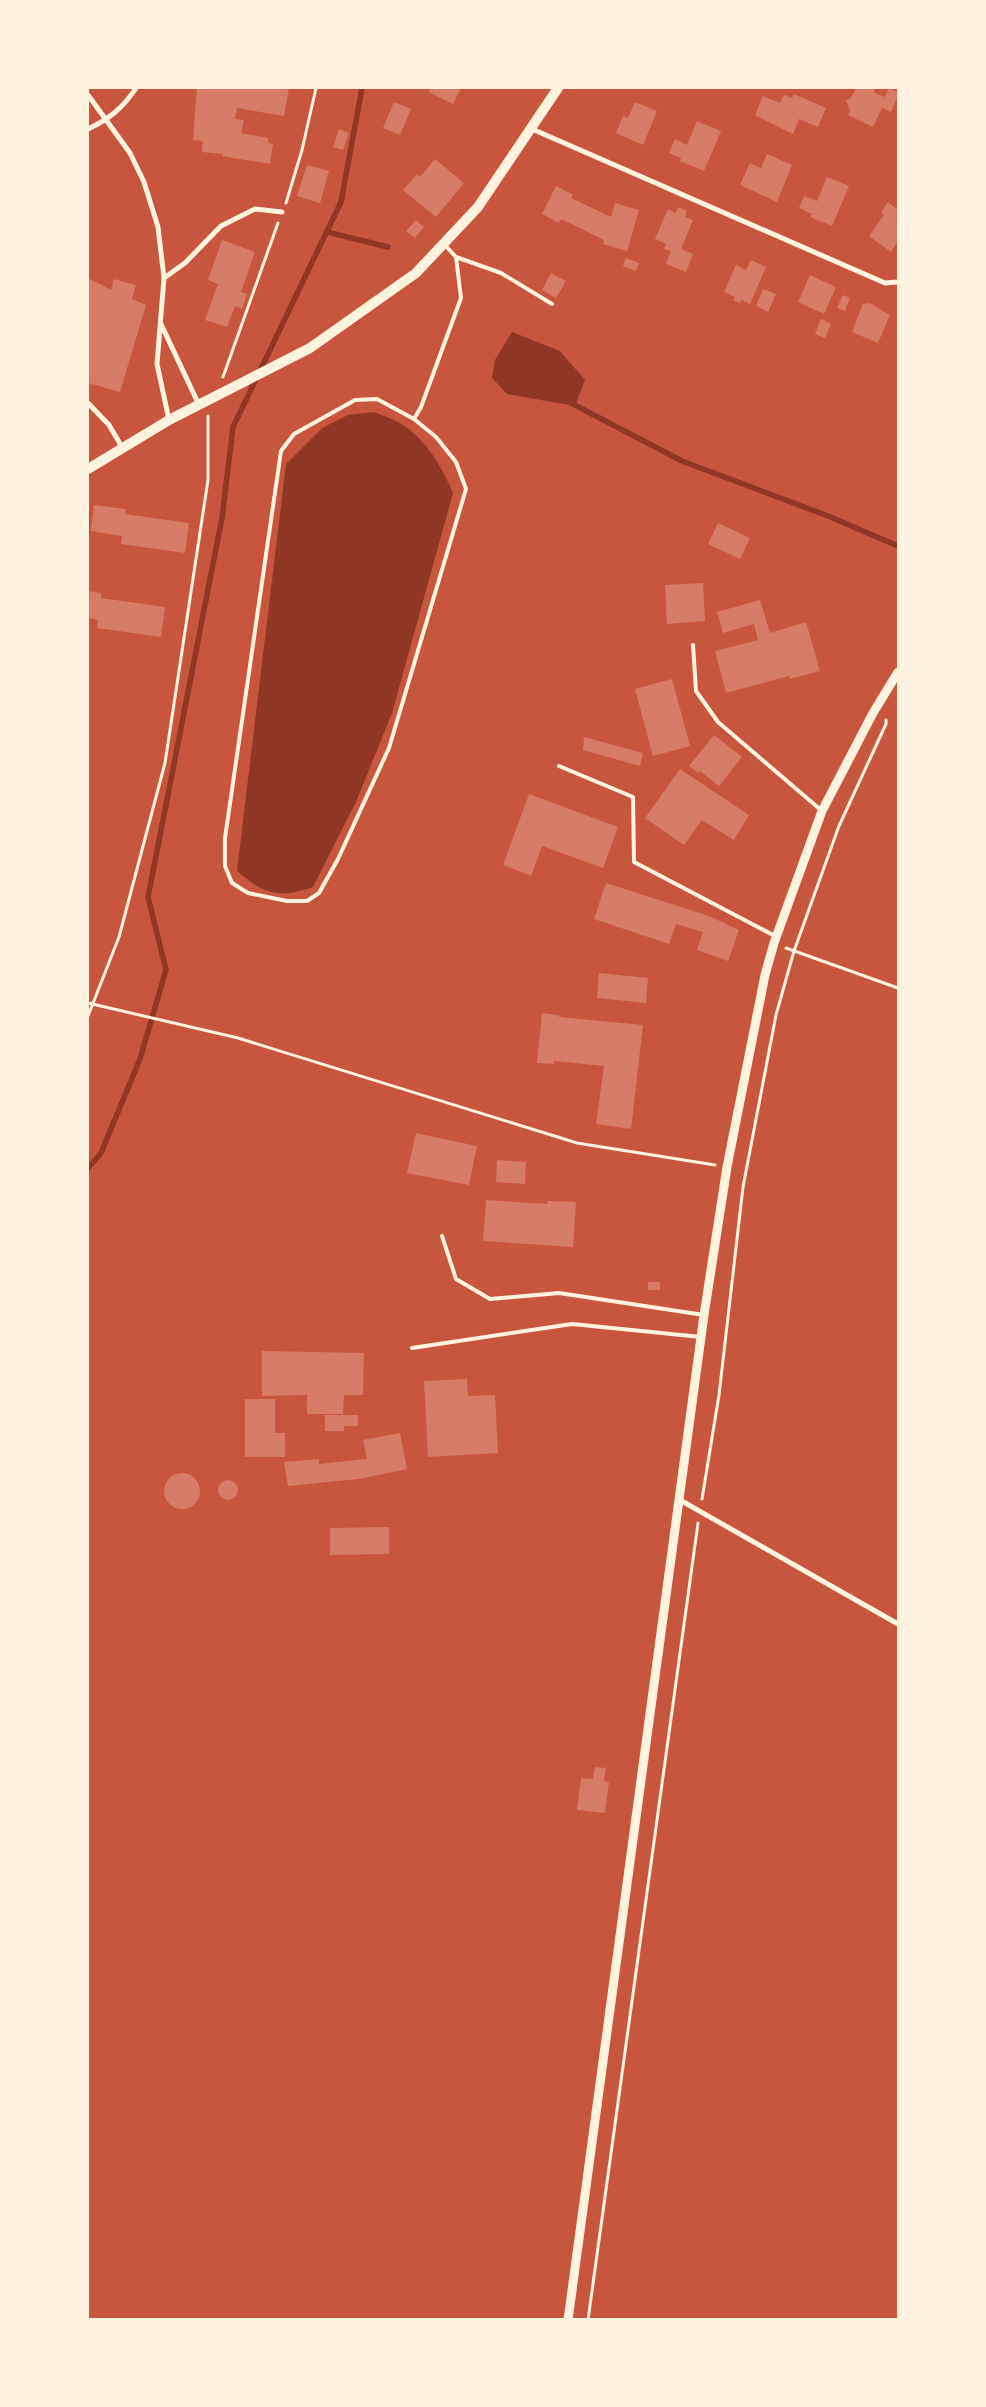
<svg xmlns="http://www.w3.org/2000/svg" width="986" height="2407" font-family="'PT Sans Narrow',sans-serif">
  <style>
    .water { fill: #8f3625 }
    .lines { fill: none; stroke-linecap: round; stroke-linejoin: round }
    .stream { stroke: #8f3625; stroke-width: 5.5 }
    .building { fill: #d67c66 }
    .path { stroke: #fff3e0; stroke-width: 3 }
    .service { stroke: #fff3e0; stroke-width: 4 }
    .minor { stroke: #fff3e0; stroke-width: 5 }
    .tertiary { stroke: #fff3e0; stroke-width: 9 }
    .secondary { stroke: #fff3e0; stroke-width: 10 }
  </style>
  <rect width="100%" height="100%" fill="#c8553d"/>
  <path class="water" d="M512,332l48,19 25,29 -10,26 -68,-12 -15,-16 3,-18z
    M374,412c9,4 21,7 29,13 24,16 39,42 50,68l-61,220 -36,89 -43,85c-35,12 -49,7 -76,-16l49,-407 36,-36 26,-13z"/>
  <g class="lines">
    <path class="stream" d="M327,232l61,15
      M569,402l113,59 146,55 70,30
      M88,1168l13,-15 39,-94 26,-89 -18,-73 74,-379 11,-91 108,-225 21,-114"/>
  </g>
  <path class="building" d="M197,88h92l-5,28 -47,-8 -2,11 9,1 -3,13 27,5v5l5,1 -3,20 -48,-8 1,-2 -21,-2 1,-11 -10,-1z
    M431,88h30l-8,16 -24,-12z
    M856,88h17l2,5 10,4 4,-9 9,4v3l-7,17 -9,-4 -9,19 -25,-12 2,-4 -4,-11 5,-2z
    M794,94l32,14 -8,19 -19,-8 -6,15 -38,-19 8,-19 17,7 4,-8 8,3z
    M394,102l17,7 -11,26 -17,-7z
    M635,102l22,9 -14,34 -27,-12 7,-17 5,2z
    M697,121l24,10 -17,40 -24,-10 1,-3 -12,-5 6,-14 12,6z
    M339,129l10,4 -6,17 -10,-3z
    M767,154l25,11 -15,37 -37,-17 10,-22 11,5z
    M435,159l29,24 -28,34 -33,-27 14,-16 3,3z
    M307,165l22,6 -9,32 -23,-7z
    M827,177l22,9 -17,40 -22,-9 2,-3 -13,-6 5,-12 13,5z
    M556,186l17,9 -2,3 40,19 4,-14 24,7 -12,41 -24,-7 1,-4 -43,-21 -2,4 -17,-9z
    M888,202l10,8v8l-2,4 2,2v17l-7,11 -22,-16 15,-21 -3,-3z
    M678,207l9,4 -2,6 8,3 -12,29 12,5 -7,18 -20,-8 5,-13 -7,-2 2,-5 -11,-5 13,-30 8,4z
    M416,220l8,7 -9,11 -9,-7z
    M222,240l33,12 -14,40 6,2 -5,15 -7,-3 -8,21 -22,-7 13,-36 -10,-4z
    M626,258l13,5 -3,8 -13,-5z
    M751,260l15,7 -16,37 -9,-4 -1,3 -7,-3 2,-3 -11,-5 12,-27 10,5z
    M551,273l15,8 -10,17 -14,-8z
    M810,275l26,12 -12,27 -26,-12z
    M88,278l23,12 3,-11 22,6 -4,14 14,6 -26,87 -32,-9z
    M763,289l13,5 -8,18 -12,-6z
    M843,295l7,3 -5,13 -8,-3z
    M870,303l20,12 -12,28 -26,-11 11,-28z
    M821,319l10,5 -6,14 -10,-4z
    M94,505l32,4 -1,5 64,9 -4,30 -64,-9 1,-8 -31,-5z
    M718,523l32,15 -10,21 -32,-15z
    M703,583l2,38 -38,3 -2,-39z
    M88,591l13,2v5l64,9 -4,30 -64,-9 1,-8 -10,-2z
    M760,600l10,33 36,-11 14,49 -30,8 -1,-3 -63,17 -11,-42 43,-11 -4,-16 -31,9 -6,-21z
    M672,679l18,67 -37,10 -18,-67z
    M714,735l28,22 -23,29 -19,-15 -2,2 -9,-7z
    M584,737l59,16 -3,13 -57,-16z
    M680,769l69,46 -15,25 -32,-20 -18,25 -39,-27z
    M529,794l89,33 -15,41 -61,-22 -11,30 -28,-11z
    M606,883l103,33 30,14 -11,31 -31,-11 6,-18 -27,-8 -7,20 -75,-25z
    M599,973l49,5 -2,25 -49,-5z
    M542,1013l17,2v2l84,8 -12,104 -35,-5 8,-58 -50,-5v3l-17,-1z
    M416,1133l61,13 -8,39 -62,-12z
    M497,1160l29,2 -1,22 -29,-2z
    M486,1200l61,4 1,-3 28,1 -3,45 -90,-6z
    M648,1282h12v8h-12z
    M262,1351l102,2 -1,42h-19l-1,19h-36v-19l-45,1z
    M467,1379l1,17 27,-1 3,58 -70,4 -4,-76z
    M245,1399h30v34h10v24h-40z
    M325,1415h33v11h-14v5h-19z
    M400,1433l7,36 -48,10 -71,7 -4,-24 35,-3v5l48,-5 -4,-19z
    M164 1491a18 18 0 1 1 36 0a18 18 0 1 1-36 0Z
    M218 1490a10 10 0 1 1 20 0a10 10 0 1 1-20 0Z
    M389,1527v27l-59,1v-27z
    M595,1767l11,1 -2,13 5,1 -4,31 -28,-3 4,-32 12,1z"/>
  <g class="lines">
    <path class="path" d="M286,203l16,-53 14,-62
      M223,377l55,-154
      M786,948l112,40
      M88,1003l150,35 339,105 138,22
      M88,1016l31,-79 46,-174 43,-283v-64
      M702,1499l17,-104 24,-208 33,-172 18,-64 45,-125 47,-102v-4
      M588,2320l110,-797"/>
    <path class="service" d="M444,244l12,13 45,16 51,31
      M414,419l-37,-20 -22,1 -61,34 -13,17 -56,387v28l7,17 16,10 39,8h20l12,-8 19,-34 51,-111 77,-259 -10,-27 -20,-25 -22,-18 7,-12 40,-109 -5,-41
      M693,645l3,46 22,31 104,89
      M559,766l74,31 1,65 143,75
      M442,1236l14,43 34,20 69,-6 145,22
      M412,1348l160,-24 129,13"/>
    <path class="minor" d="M88,95l42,58 14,29 14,45 6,51 -7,86 12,56
      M88,129c21,-10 35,-21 48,-41
      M532,129l353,154 13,-1
      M164,278l21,-15 36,-37 34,-17 27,3
      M161,324l38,81
      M88,403l21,22 13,22
      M680,1500l218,124"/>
    <path class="tertiary" d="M568,2320l136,-1005 23,-148 38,-192 9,-32 48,-132 51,-98 25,-41"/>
    <path class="secondary" d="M88,469l81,-49 141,-72 106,-75 62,-66 80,-119"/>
  </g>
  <rect width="986" height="2407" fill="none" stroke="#fff3e0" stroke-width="178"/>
</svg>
